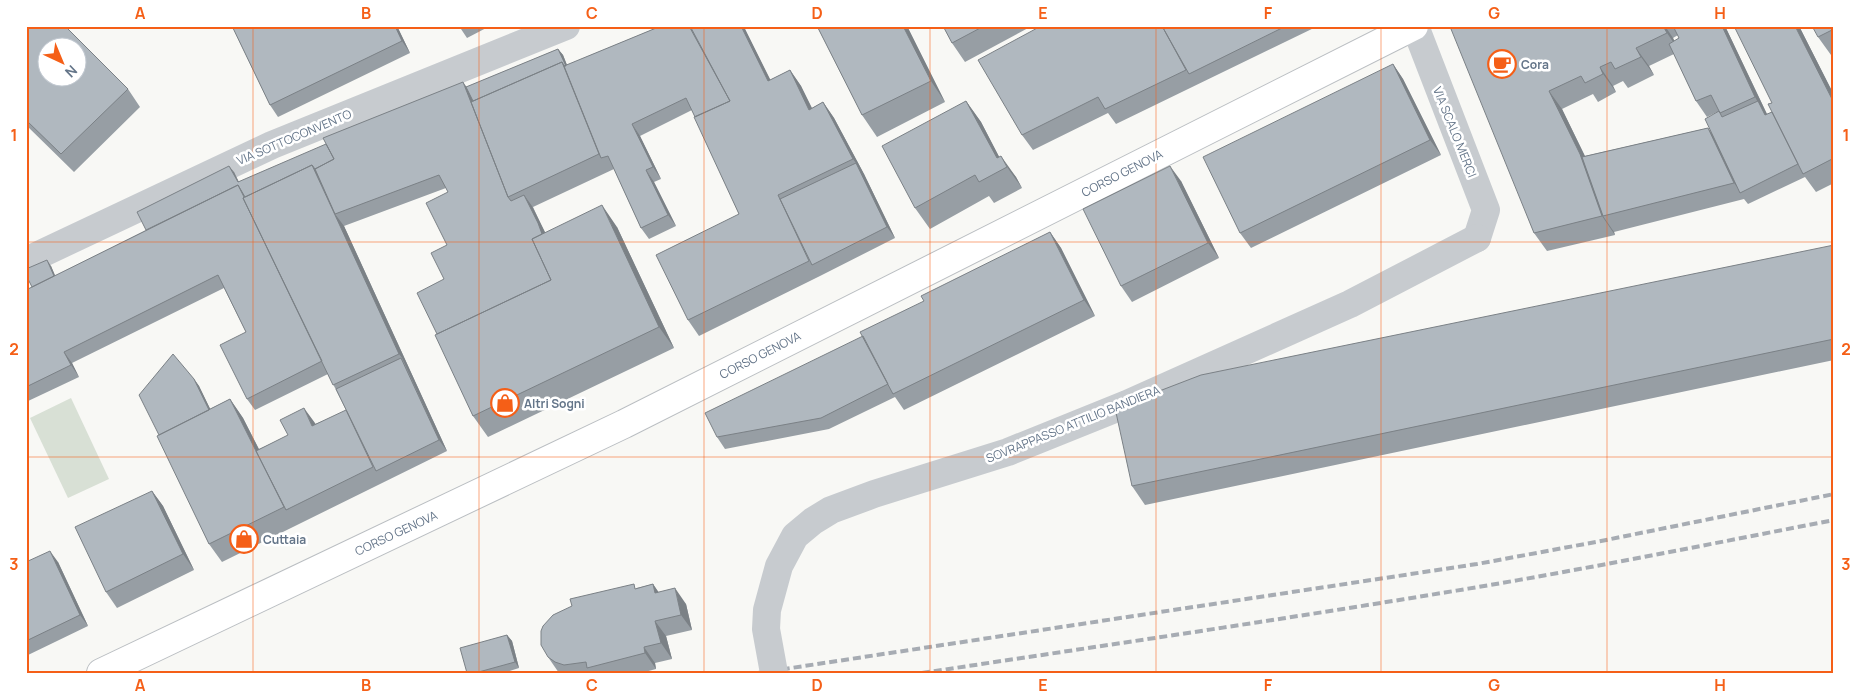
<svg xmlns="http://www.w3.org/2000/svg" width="1860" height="699" font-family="Manrope,sans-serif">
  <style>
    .green { fill: #d8e0d5 }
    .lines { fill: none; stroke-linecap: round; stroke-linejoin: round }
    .primary-casing { stroke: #babec2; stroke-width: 30 }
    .street { stroke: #c7cbcf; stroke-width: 28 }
    .primary { stroke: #fff; stroke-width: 28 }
    .rail { stroke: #a7acb3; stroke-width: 4; stroke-dasharray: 8 4; stroke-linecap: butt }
    .street-bridge { stroke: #c7cbcf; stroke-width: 28 }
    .wall { fill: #979ea4; fill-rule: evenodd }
    .shaded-wall { fill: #7b8186 }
    .building { fill: #b0b8bf; stroke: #7b8186; fill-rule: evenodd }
    .grid { fill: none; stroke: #f55f17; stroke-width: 1; stroke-opacity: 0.55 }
    .labels { text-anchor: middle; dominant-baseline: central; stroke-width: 5; stroke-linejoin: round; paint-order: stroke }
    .poi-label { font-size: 12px; font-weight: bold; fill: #647589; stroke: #fff; text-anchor: start }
    .street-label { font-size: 12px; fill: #647589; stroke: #fff }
    .neatline { fill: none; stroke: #f55f17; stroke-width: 2 }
    .grid-label { font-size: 16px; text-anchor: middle; font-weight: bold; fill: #f55f17 }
  </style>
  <rect width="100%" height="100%" fill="#f8f8f5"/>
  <path class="green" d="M71,398l38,81 -41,19 -38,-80z"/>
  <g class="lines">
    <defs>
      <path id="primary" d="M101,673l523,-249 790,-398"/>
    </defs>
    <use href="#primary" class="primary-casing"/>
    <path class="street" d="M1415,26l71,184 -9,28
      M26,261l246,-116 294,-119"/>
    <use href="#primary" class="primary"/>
    <path class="rail" d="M758,673l719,-109 124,-23 233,-47
      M922,673c185,-28 371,-55 556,-86 119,-20 237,-44 356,-67"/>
    <path class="street-bridge" d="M774,673l-8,-44 1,-19 12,-44 16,-30 18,-15 18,-11 43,-16 134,-42 119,-48 223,-100 127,-66"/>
  </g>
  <path class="wall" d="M26,26l102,63 12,18 -66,65 -48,-47z
    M232,26h165l13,27 -132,64 -8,-12z
    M459,26h31l-23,12z
    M661,26h84l-1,1 26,53 20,-10 11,16 11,22 11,-6 11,16 30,56 31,64 -75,38 -121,60 -11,-16 51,-106 -47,-104 -52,26 21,43 -7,3 22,44 -27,13 -8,-11 -27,-59 -81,38 12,26 72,-6 57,121 -186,89 -15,-21 -36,-82 7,-55 3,-34 1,-53 -2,-4 -102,38 103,225 -225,111 -13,-18 -50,-109 35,-56 5,7 11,23 20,-10 13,19 16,31 56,-25 32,-12 -19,-38 -73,36 -8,-11 -1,-67 -22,-44 -152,75 7,14 -53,25v-112l6,-3 19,-21 4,10 91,-46 88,-58 5,10 319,-133 5,6 4,10z
    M817,26h90l38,76 -68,35 -15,-22z
    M943,26h86l1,1 -65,35 -13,-19z
    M1041,26h277l-202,98 -8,-11 -75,37 -11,-15z
    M1457,26h268l42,88 5,-2v-9l27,-77 35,69v88l-18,9 -11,-15 -57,27 -4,-5 -130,33 1,3 -68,16 -13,-18zM1678,35l1,3 -5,3 -1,-3zM1674,54l22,47 11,16 10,-5 -4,23 -5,-7 -123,28 -23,-47 31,-15 5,8 18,-10 -3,-6 10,-5 5,7 26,-13 -5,-9z
    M1834,26v28l-3,1 -13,-18z
    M1393,64l10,15 38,76 -190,93 -11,-15z
    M966,101l15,21 18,35 17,20 6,11 -28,15 -5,-7 -59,33 -15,-21z
    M1181,181l38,77 -87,44 -11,-16z
    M1050,232l11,16 34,68 -191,94 -9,-13 -66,32 -104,20 -8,-12 146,-101z
    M1834,245v115l-689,145 -13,-19z
    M152,491l11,15 31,64 -77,38 -11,-16z
    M26,562h32l30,64 -62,30z
    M653,584l5,8 28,12 6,26 -26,6 6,23 -17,4 1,6 -15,4h-82l-11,-16 89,-69z
    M507,635l5,6 7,27 -16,5h-36z"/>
  <path class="shaded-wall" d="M395,26h2l13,27 -8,-12z
    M741,26l3,1 35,70 -11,-16z
    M903,26h4l38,76 -14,-21z
    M1663,26h2l8,12 7,14 -13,-19z
    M1722,26h3l48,101 -8,-12 -10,-18z
    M1795,26h4l35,69v8z
    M1636,48l13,18 5,9 -13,-18z
    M558,49l5,6 9,23 29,80 -2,-4 -37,-92z
    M1393,64l10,15 38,76 -11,-15z
    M1600,67l13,19 3,6 -13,-18z
    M790,70l11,16 19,39 -11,-15z
    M463,82l8,11 38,104z
    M1549,91l13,18 31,64 10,43 11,16 1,3 -13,-19z
    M966,101l15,21 24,46 -8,-10z
    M823,102l11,16 30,56 -11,-15z
    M632,124l8,12 21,43 -8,-12z
    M1708,128l11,16 22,48 -7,-9z
    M1001,156l15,21 6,11 -15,-21z
    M856,163l8,11 31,64 -8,-11z
    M312,165l11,15 12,34 9,12 103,225 -8,-11 -37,-82 -3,-4z
    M229,166l5,6 8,17 -4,-7z
    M1170,166l11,15 38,77 -11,-15z
    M646,170l8,12 22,44 -8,-11z
    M524,195l8,11 14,28v11z
    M602,205l15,22 57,121 -15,-21z
    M1050,232l11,16 34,68 -11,-16z
    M47,260l4,6 10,23 -4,-6z
    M64,352l8,11 7,14 -8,-12z
    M194,379l5,7 21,43 -4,-6z
    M230,399l13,19 46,91 -3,1 -2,-3z
    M304,408l11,15 8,19 -11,-16z
    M152,491l11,15 31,64 -11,-16z
    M50,551l8,11 30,64 -8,-11z
    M653,584l11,16 -9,-7z
    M675,588l11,16 6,26 -11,-15z
    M655,621l11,15 6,23 -11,-16z
    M507,635l5,6 7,27 -4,-6z
    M644,647l11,16 1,6 -11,-16z"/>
  <path class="building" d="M26,26h39l63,63 -67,65 -35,-34zM48,48h30v30h-30z
    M232,26h163l7,15 -132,64z
    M661,26h28l41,75 -35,16 -9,-19 -54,26 21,43 -7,3 22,45 -27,13 -33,-72 -7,2 -37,-92z
    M690,26h51l27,55 22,-11 19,40 14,-8 30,57 -75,36 31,66 -121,59 -32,-65 83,-41 -45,-97 36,-16z
    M817,26h86l28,55 -69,34z
    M943,26h41l-32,17z
    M1041,26h121l24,44 -81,39 -7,-12 -76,38 -44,-75z
    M1162,26h124l-97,48z
    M1457,26h206l4,7 -31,15 5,9 -26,12 -4,-7 -11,5 3,7 -18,9 -4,-7 -32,15 31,63 22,62 -68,17 -83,-204z
    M1673,26h49l33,71 -35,16 -9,-18 -15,6 -27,-57 10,-6z
    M1734,26h61l39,77v55l-31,16 -35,-70 4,-1z
    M1812,26h22v3l-16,8z
    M558,49l8,17h-2l-2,-4 -89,39 -7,-14z
    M562,62l37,92 -91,43 -37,-95z
    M1393,64l37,76 -190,93 -37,-76z
    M463,82l45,115 3,4 13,-6 14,28 4,11 -10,5 19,41 -114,54 -20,-41 27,-14 -13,-26 16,-8 -21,-42 22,-11 -9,-17 -104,39 -20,-45 19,-10 -11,-21z
    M966,101l31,57 4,-2 6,11 -28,15 -4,-7 -60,33 -33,-62z
    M1758,101l7,14 7,-3 26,52 -58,29 -35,-74 14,-8 3,6z
    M1708,128l26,55 -131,33 -21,-59z
    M326,144l8,15 -19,10 -3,-4 -67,32 -7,-12 -92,45 -9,-18 92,-46 9,16z
    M856,163l31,64 -75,38 -32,-66z
    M312,165l87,189 -66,31 -90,-187z
    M1170,166l38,77 -87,43 -38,-77z
    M238,185l6,12 -1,1 79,163 -75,38 -27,-54 26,-13 -28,-57 -154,77 7,13 -45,22v-97z
    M602,205l57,122 -186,89 -38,-81 116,-55 -19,-41z
    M1050,232l34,68 -191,94 -33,-62 64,-31 -3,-5z
    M1834,245v94l-702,147 -17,-78 86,-33z
    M47,260l7,16 -22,11 -6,-12v-6z
    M863,336l25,48 -67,34 -104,19 -12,-24z
    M173,354l21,25 15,31 -50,25 -20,-40z
    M401,358l38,82 -63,31 -40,-82z
    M230,399l54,108 -75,37 -52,-108z
    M304,408l8,18 34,-16 27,57 -87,43 -30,-59 32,-16 -8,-15z
    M152,491l31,63 -77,38 -31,-65z
    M50,551l30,64 -54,26v-79z
    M634,584l1,5 18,-5 2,9 20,-5 6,27 -26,6 6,22 -17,4 1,6 -58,15 -1,-6 -22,3 -9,-3 -7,-5 -7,-12v-14l2,-5 10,-11 19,-9 -2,-7z
    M507,635l8,27 -40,11h-8l-7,-25z"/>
  <path class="grid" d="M253,26v647M479,26v647M704,26v647M930,26v647M1156,26v647M1381,26v647M1607,26v647M26,242h1808M26,457h1808"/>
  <defs>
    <symbol id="cafe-ring" viewBox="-11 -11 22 22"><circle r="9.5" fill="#fff" stroke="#f55f17" stroke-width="1.5"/><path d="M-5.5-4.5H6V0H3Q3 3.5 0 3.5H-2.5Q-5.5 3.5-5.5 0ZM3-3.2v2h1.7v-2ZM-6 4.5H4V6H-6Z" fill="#f55f17"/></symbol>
    <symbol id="shop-ring" viewBox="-11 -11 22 22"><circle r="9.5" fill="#fff" stroke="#f55f17" stroke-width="1.5"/><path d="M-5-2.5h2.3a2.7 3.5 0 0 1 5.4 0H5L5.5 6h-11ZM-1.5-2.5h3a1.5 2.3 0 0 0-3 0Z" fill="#f55f17"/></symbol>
  </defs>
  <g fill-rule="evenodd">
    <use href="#cafe-ring" x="1486" y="48" width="32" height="32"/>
    <use href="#shop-ring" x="489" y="387" width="32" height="32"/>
    <use href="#shop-ring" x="228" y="523" width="32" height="32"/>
  </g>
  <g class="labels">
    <g class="poi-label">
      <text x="1521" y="64">Cora</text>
      <text x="524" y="403">Altri Sogni</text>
      <text x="263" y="539">Cuttaia</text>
    </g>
    <g class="street-label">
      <text transform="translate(1455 132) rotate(68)">VIA SCALO MERCI</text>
      <text transform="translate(294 137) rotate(-23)">VIA SOTTOCONVENTO</text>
      <text transform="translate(1122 173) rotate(-27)">CORSO GENOVA</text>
      <text transform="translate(760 355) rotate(-27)">CORSO GENOVA</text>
      <text transform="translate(1073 424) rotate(-22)">SOVRAPPASSO ATTILIO BANDIERA</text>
      <text transform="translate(396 533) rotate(-25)">CORSO GENOVA</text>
    </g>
  </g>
  <rect width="1860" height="699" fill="none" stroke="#ffffff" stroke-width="55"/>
  <g transform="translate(62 62) rotate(136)"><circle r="24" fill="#ffffff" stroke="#c1c8d0"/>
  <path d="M0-4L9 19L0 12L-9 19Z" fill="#f55f17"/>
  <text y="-8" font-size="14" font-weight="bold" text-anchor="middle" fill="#647589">N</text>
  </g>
  <rect x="28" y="28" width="1804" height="644" class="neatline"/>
  <g class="grid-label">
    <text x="140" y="19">A</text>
    <text x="366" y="19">B</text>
    <text x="592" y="19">C</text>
    <text x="817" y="19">D</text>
    <text x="1043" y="19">E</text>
    <text x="1268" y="19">F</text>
    <text x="1494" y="19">G</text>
    <text x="1720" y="19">H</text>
    <text x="14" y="141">1</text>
    <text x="1846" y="141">1</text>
    <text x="14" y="355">2</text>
    <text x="1846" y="355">2</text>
    <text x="14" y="570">3</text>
    <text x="1846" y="570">3</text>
    <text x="140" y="691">A</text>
    <text x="366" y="691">B</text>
    <text x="592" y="691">C</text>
    <text x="817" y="691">D</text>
    <text x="1043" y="691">E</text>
    <text x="1268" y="691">F</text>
    <text x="1494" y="691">G</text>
    <text x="1720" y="691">H</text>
  </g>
</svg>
